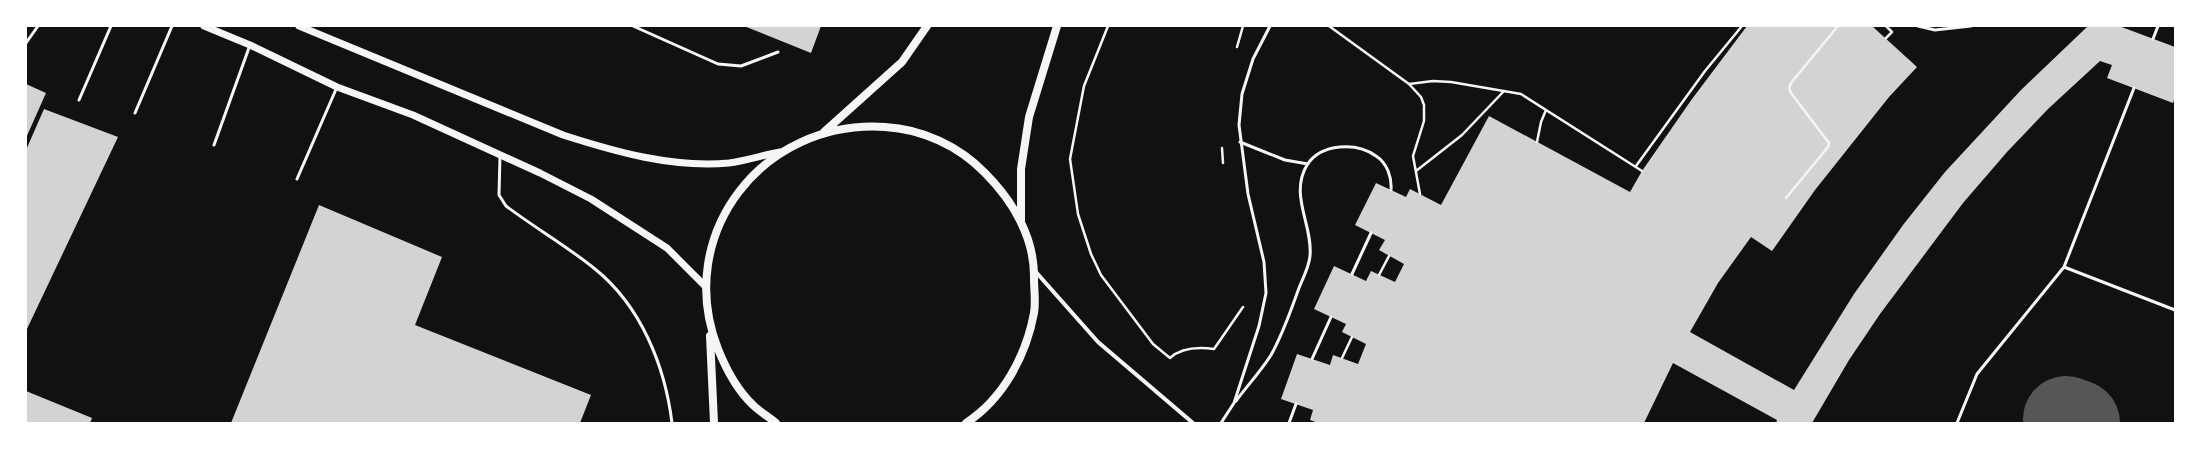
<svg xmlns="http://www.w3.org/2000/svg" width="2201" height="449" font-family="'Noto Serif',serif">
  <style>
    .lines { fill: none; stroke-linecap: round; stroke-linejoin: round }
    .taxiway { stroke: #565656; stroke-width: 86 }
    .building { fill: #d3d3d3 }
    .path { stroke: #f5f5f5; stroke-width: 2.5 }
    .service { stroke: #f5f5f5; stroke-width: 3 }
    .minor { stroke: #f5f5f5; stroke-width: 4 }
    .tertiary { stroke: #f5f5f5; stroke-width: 7 }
    .secondary { stroke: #f5f5f5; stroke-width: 8 }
  </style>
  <rect width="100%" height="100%" fill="#111"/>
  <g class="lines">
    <path class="taxiway" d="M2066,419l11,4"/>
  </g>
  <path class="building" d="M744,26h77l-10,27z
    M1747,26h125l45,41 -28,30 -74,93 -43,61 -21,-14 -33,46 -28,49 104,58 60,-96 49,-69 42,-53 76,-82 67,-64h31l56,21v50l-2,6 -66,-25 5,-13 -12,-4 -52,48 -41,43 -44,51 -83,111 -31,46 -37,63h-36l1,-3 -104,-57 -29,60h-326l-8,-3 3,-10 -32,-11 16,-45 33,11 3,-10 25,9 8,-20 -24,-12 4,-8 -32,-15 20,-43 32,15 5,-10 24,11 9,-18 -25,-14 6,-10 -30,-15 21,-42 30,14 4,-8 31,16 48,-89 141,76 12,-21 50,-72z
    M26,84l20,9 -20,45z
    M44,109l74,28 -92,194v-181z
    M319,205l123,52 -27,68 176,70 -11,28h-349z
    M26,391l66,27 -2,5h-64z"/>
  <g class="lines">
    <path class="path" d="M1108,26l-24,60 -14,73 8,55 13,40 10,21 52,69 17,14c12,-11 29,-11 44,-9l29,-42
      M1329,26l80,58 12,13 3,8v16l-11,35 7,38
      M1886,38l6,-6 -6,-6
      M1237,47l6,-21
      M1409,84l24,-3 18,1 70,12 121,77
      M1537,142l4,-20 5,-12
      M1222,148l1,15
      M1636,166l69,-95 37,-45
      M1416,171l46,-36 42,-44
      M1786,198l42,-51 1,-4 -38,-50 -2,-5 2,-5 47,-57
      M1379,275l10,-19
      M1342,358l10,-21"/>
    <path class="service" d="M633,26l85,38 23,2 37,-14
      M1918,26l17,4 36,-4
      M2153,39l5,-13
      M26,43l12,-17
      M79,100l32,-74
      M135,113l37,-87
      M1240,142l45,18 23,4
      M214,145l36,-100
      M500,155l-1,40 7,11c29,22 61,40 89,63 46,37 70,97 77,154
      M297,179l40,-92
      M2064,267l111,43
      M1352,274l19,-41
      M1312,359l19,-42
      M1236,401c11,-15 25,-30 35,-46 12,-21 20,-45 28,-67 4,-10 10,-21 11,-32 3,-31 -21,-61 -3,-91 14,-22 50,-23 69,-9 11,7 16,21 15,34
      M1221,423l13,-20 25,-77 7,-33 -2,-31 -16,-68 -9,-69 3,-31 11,-35 17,-33
      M1289,423l7,-19
      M1957,423l20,-49 87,-107 70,-179"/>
    <path class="minor" d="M1035,271l63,71 95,81"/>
    <path class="tertiary" d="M204,26l46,19 87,42 76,28 127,58 51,26 76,49 38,38
      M299,26l264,109c53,17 109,33 166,28 16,-2 34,-8 51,-11"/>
    <path class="secondary" d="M824,132l78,-70 25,-36
      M1021,222v-53l8,-52 28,-91
      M710,336l4,87
      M776,423c-7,-6 -16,-11 -23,-18 -16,-15 -27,-36 -35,-56 -45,-115 45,-230 167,-222 37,2 74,19 100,46 28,28 50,65 49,106 0,11 2,23 0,34 -8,43 -31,86 -68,110"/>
  </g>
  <rect width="2201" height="449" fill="none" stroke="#ffffff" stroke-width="54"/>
</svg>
